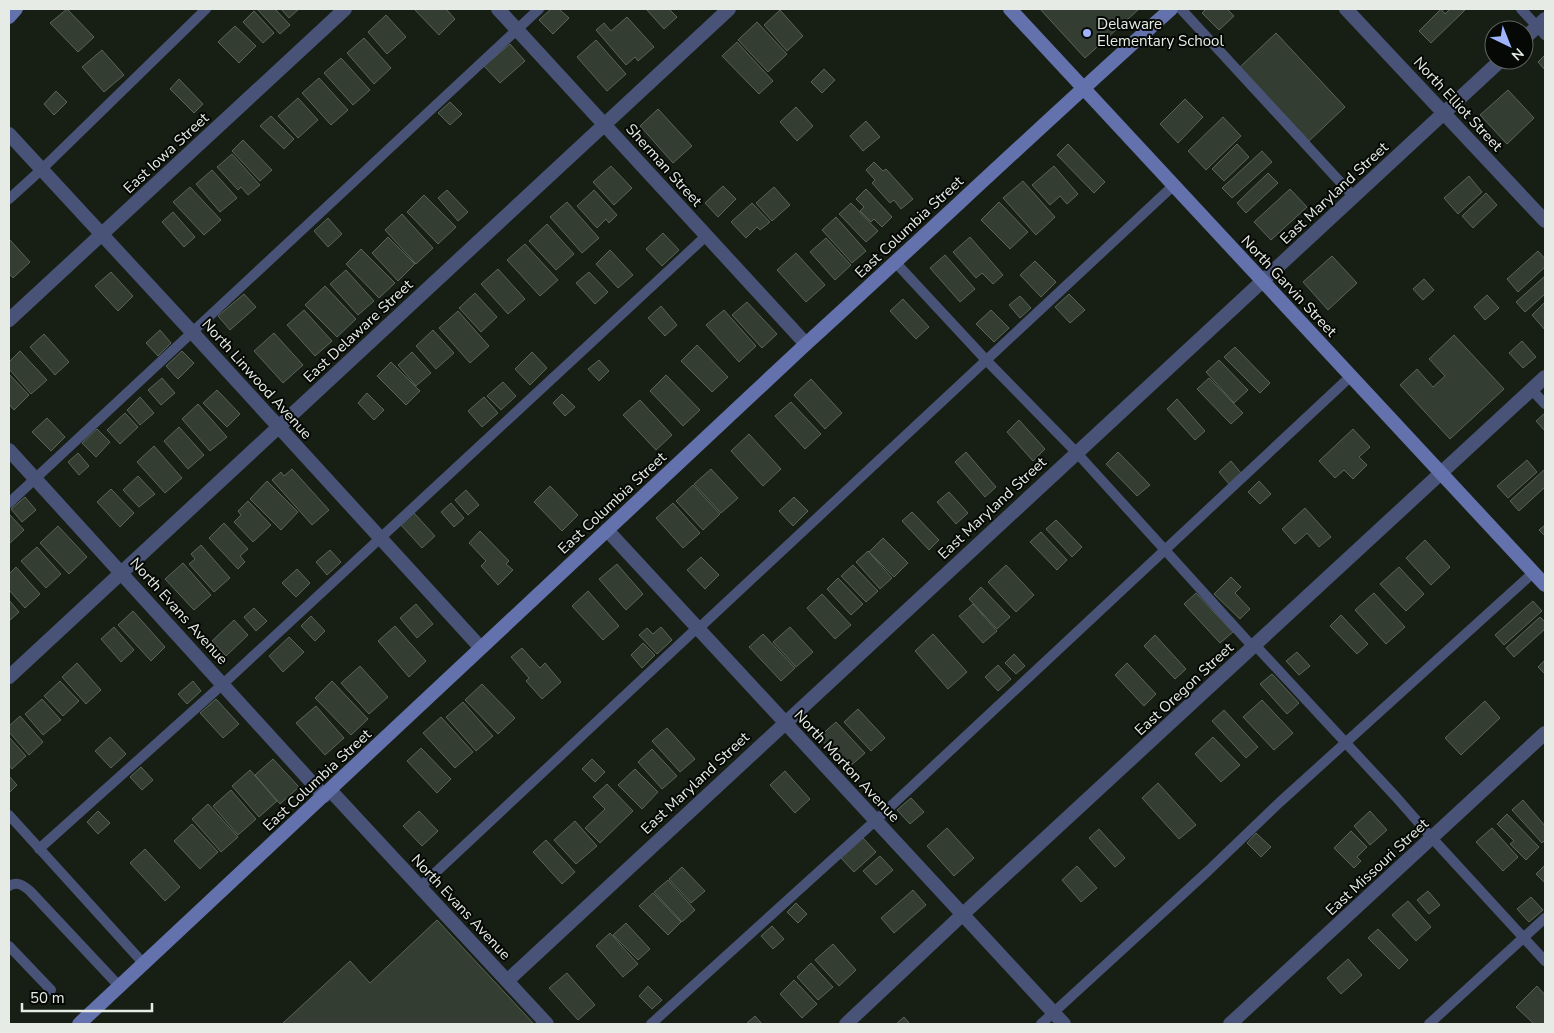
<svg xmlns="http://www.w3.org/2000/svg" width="1554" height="1033" font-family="'Nunito Sans',sans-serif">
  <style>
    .building { fill: #343d32; stroke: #5a6458 }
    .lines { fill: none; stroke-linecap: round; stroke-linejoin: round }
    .service { stroke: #495378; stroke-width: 10 }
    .minor { stroke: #495378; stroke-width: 14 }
    .secondary { stroke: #6371ac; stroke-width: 14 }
    .poi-dot { fill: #a0b3fd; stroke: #050805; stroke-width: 2 }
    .labels { text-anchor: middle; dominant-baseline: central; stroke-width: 4; stroke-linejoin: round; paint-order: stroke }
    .poi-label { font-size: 15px; fill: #e6ece5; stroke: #050805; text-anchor: start }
    .street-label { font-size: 15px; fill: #e6ece5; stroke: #050805 }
  </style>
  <rect width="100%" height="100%" fill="#171f15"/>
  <path class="building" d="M67,9l27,28 -16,15 -28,-29z
    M257,9h18l15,16 -10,9z
    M281,9h18l-10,9z
    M414,9h32l9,10 -16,16z
    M551,9h8l10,9 -16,16 -14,-14z
    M646,9h23l8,8 -13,12z
    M1040,9h99l-54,49z
    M1206,9h21l7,7 -15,14 -17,-17z
    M1441,9l4,5 5,-5 15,1 -34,33 -12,-12z
    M780,10l23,26 -16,15 -23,-26z
    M254,11l20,22 -11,10 -20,-21z
    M386,15l20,22 -19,17 -19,-22z
    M627,17l27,30 -16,14 -3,-4 -9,8 -30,-35 8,-7 7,8z
    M757,22l30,32 -19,18 -30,-32z
    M235,26l21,20 -17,17 -21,-21z
    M1276,33l69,74 -36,34 -69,-74z
    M364,38l27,30 -17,16 -27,-31z
    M596,40l30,34 -19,17 -30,-34z
    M737,42l36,39 -14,13 -37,-38z
    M510,44l15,17 -25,22 -16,-17z
    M102,50l22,25 -20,17 -22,-25z
    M1545,55v15l-7,-8z
    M341,58l29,32 -17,15 -29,-32z
    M824,69l11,11 -13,13 -11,-11z
    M319,78l29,32 -17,15 -29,-32z
    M179,79l24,25 -9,9 -24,-24z
    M1508,90l26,28 -27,26 -27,-29z
    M56,91l11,11 -13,13 -10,-11z
    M298,98l20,22 -20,18 -20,-22z
    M1185,99l18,18 -25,26 -18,-19z
    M450,102l12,12 -12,11 -12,-12z
    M796,107l17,19 -16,15 -17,-19z
    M658,109l34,37 -19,17 -33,-37z
    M271,116l23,23 -10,10 -24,-23z
    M1223,117l18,19 -35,34 -18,-19z
    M866,121l14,16 -17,14 -13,-15z
    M243,140l29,30 -12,11 -28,-30z
    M1068,144l37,38 -11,11 -37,-38z
    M1237,144l12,13 -25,24 -12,-12z
    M1262,151l10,11 -40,36 -10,-10z
    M232,154l28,31 -12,10 -7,-8 -3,3 -21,-23z
    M874,162l9,9 3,-2 27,30 -12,10 -7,-9 -4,3 -18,-20 3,-3 -9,-10z
    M611,166l21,22 -18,17 -21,-23z
    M1054,166l24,28 -11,10 -7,-8 -10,9 -18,-20z
    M212,170l25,28 -17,14 -24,-28z
    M1268,173l10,10 -32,30 -9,-10z
    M1469,176l13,16 -24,22 -14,-16z
    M1023,181l32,36 -19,18 -33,-37z
    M723,186l13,13 -18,18 -13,-14z
    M190,187l31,33 -17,15 -31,-33z
    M774,187l16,18 -18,16 -16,-18z
    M866,189l26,28 -10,10 -8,-8 -3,3 -11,-11 4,-4 -8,-8z
    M1290,189l17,18 -36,33 -17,-18z
    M447,190l21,22 -10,9 -20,-23z
    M594,190l23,25 -8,8 -3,-4 -9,9 -20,-22z
    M1486,193l11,12 -24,23 -11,-12z
    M424,195l32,32 -18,17 -31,-32z
    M567,202l32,36 -17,15 -32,-36z
    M999,202l29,30 -18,17 -29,-29z
    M752,203l18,19 -10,8 -3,-3 -11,11 -15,-16z
    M851,203l27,28 -12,11 -27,-28z
    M173,212l22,25 -11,10 -22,-25z
    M402,214l31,34 -17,16 -31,-34z
    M836,217l30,34 -14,12 -30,-33z
    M328,218l14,16 -14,13 -14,-16z
    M547,224l27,30 -18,16 -27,-29z
    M663,233l16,17 -17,16 -16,-17z
    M388,237l27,27 -17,17 -26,-28z
    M970,237l33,38 -10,9 -11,-11 -6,5 -23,-26z
    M826,238l25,27 -16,15 -25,-28z
    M10,240l20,22 -17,16 -4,-5v-32z
    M525,244l33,36 -18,16 -33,-36z
    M361,249l34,34 -16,15 -33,-34z
    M610,250l23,25 -15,13 -22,-24z
    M1538,251l7,8v8l-27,25 -11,-13z
    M796,253l29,32 -19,17 -29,-32z
    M945,255l30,34 -15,13 -30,-34z
    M1332,256l25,27 -29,27 -25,-28z
    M1035,261l21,21 -15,15 -21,-22z
    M498,269l27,30 -17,15 -27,-30z
    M346,270l28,31 -16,14 -28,-31z
    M111,272l22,24 -15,15 -23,-25z
    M589,272l19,20 -13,12 -19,-21z
    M1545,276v18l-20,18 -9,-10z
    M1424,279l10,11 -11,10 -10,-11z
    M325,286l31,33 -19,18 -32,-32z
    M475,293l22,24 -16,15 -22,-24z
    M244,294l12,13 -26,23 -12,-14z
    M1069,294l16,16 -15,13 -15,-16z
    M1487,295l12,13 -14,12 -11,-13z
    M1020,296l11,12 -11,10 -11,-13z
    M903,299l26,28 -13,12 -26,-28z
    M747,302l30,32 -15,14 -30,-33z
    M1545,302v28l-13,-15z
    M661,306l16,19 -12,11 -17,-18z
    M304,310l28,31 -17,15 -28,-31z
    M724,310l32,36 -17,16 -33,-37z
    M991,310l18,18 -15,14 -18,-18z
    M458,311l31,35 -19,17 -31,-35z
    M160,330l11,13 -13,13 -12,-13z
    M433,330l21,23 -18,16 -20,-23z
    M274,333l29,32 -20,18 -29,-32z
    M44,334l25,28 -14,13 -25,-28z
    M1454,335l50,54 -54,50 -50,-54 17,-16 16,18 12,-11 -16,-17z
    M1522,341l14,16 -13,11 -14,-15z
    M697,345l31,32 -16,15 -31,-31z
    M1235,347l35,36 -10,10 -36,-36z
    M20,351l27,29 -16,14 -22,-25v-7z
    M182,351l12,12 -16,16 -12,-13z
    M412,352l19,21 -15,13 -18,-21z
    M532,352l15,16 -17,17 -15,-16z
    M599,360l10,11 -10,10 -11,-12z
    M1219,360l29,30 -14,13 -28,-31z
    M391,362l29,29 -14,14 -29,-29z
    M9,374l20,21 -15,15 -5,-6z
    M666,375l34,35 -17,16 -33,-35z
    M162,378l13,15 -14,12 -13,-15z
    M1209,378l34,35 -12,11 -34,-35z
    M811,379l31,34 -17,16 -31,-34z
    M503,382l13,14 -15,14 -14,-14z
    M217,390l23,24 -13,13 -24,-24z
    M367,393l17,17 -10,10 -16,-17z
    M562,394l13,13 -10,9 -12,-13z
    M140,397l14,16 -14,12 -13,-15z
    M484,397l14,16 -16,14 -14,-16z
    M1177,399l28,32 -10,9 -28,-31z
    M640,400l32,35 -16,15 -33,-35z
    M791,402l30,32 -16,15 -30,-33z
    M198,404l29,33 -17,14 -28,-32z
    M125,413l13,14 -18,17 -13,-14z
    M1545,413v18l-9,-10z
    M47,418l18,19 -14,14 -19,-19z
    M1019,420l26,29 -12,12 -26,-29z
    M179,427l25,28 -16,14 -24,-28z
    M97,429l13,13 -14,15 -14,-14z
    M1353,429l17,18 -11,10 8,8 -14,14 -9,-9 -9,8 -16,-17z
    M749,434l32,35 -18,17 -32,-35z
    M154,446l28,32 -17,15 -28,-31z
    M966,452l30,35 -11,10 -30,-35z
    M1118,452l32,33 -13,11 -31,-32z
    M78,453l11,13 -10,9 -11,-13z
    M1527,460l10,12 -29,26 -11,-12z
    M1231,461l10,12 -12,11 -10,-12z
    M292,469l37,41 -17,15 -40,-45 9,-8 3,4z
    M711,469l27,29 -17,15 -27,-29z
    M1545,469v18l-26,24 -9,-10z
    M138,476l17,18 -16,13 -16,-17z
    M267,481l31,31 -17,18 -31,-31z
    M1259,481l12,13 -11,10 -12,-12z
    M693,485l27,29 -17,16 -27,-29z
    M550,486l28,29 -16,16 -28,-29z
    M111,489l23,24 -14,14 -23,-25z
    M466,490l13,15 -11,10 -13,-15z
    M949,492l19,21 -12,11 -19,-22z
    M25,497l11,13 -14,12 -11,-13z
    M794,497l14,14 -15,15 -14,-15z
    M248,501l23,24 -18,17 -19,-20 7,-7 -3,-4z
    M451,503l13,15 -10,9 -13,-15z
    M673,503l27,30 -17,15 -27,-30z
    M1305,508l26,29 -12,10 -12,-14 -12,11 -13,-15z
    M912,512l27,28 -10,10 -27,-29z
    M414,513l21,23 -13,12 -21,-23z
    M10,515l14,15 -15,14v-28z
    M1056,520l26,27 -10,10 -26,-28z
    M224,523l24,26 -8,7 5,6 -7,7 -29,-31z
    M1545,525v11l-6,-6z
    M58,526l29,31 -18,17 -29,-31z
    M480,531l29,30 -3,3 7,6 -15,15 -17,-19 5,-5 -17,-18z
    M1041,532l26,28 -10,10 -27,-28z
    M883,538l25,25 -14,14 -25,-25z
    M1425,540l25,27 -19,18 -25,-27z
    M201,545l29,33 -16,14 -25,-28 6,-5 -4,-5z
    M37,547l24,27 -15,14 -25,-27z
    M330,550l11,12 -14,13 -11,-13z
    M868,551l24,27 -12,11 -24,-27z
    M701,557l18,18 -14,14 -18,-19z
    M183,563l28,32 -17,15 -29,-31z
    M617,564l26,30 -17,16 -27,-31z
    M853,565l25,26 -12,11 -25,-26z
    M1006,565l28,30 -18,17 -28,-30z
    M16,567l24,27 -15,14 -16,-18v-16z
    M1399,567l25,27 -18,17 -26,-27z
    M297,569l13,14 -14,14 -14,-14z
    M1231,577l10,10 -6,6 15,16 -10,10 -26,-25z
    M838,578l25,26 -12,11 -24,-26z
    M981,587l29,30 -13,12 -28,-30z
    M588,591l31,35 -16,14 -31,-34z
    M1196,593l37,39 -13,11 -36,-39z
    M1374,593l31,34 -19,17 -31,-34z
    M822,594l29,31 -16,14 -28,-31z
    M9,600l10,12 -10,9z
    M1533,601l9,10 -38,34 -9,-10z
    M416,604l17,20 -16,14 -17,-20z
    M973,604l24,27 -14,12 -24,-27z
    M254,608l13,13 -11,10 -12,-14z
    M133,611l32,36 -14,14 -33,-36z
    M1341,615l27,29 -11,10 -27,-28z
    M311,616l14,15 -10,10 -14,-15z
    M1540,617l5,5v7l-31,28 -8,-9z
    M234,620l14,15 -22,21 -14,-15z
    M395,626l31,35 -17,16 -31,-36z
    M114,627l20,23 -13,12 -20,-23z
    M661,627l11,13 -15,14 -18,-19 8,-7 6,6z
    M790,627l23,25 -17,15 -23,-25z
    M763,634l32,34 -14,13 -32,-34z
    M933,634l34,38 -19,17 -33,-38z
    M1155,635l31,34 -11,10 -31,-33z
    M289,637l15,15 -21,20 -14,-16z
    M643,643l12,12 -13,13 -11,-13z
    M522,648l18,20 5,-5 16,19 -19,17 -16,-18 3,-3 -18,-21z
    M1297,652l13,14 -11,9 -13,-14z
    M1014,654l11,12 -9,8 -11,-11z
    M1545,660v14l-7,-7z
    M77,663l24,27 -15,14 -24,-27z
    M1127,663l29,31 -12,12 -29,-31z
    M998,665l13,14 -13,12 -13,-14z
    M360,666l28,31 -19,17 -28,-31z
    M1272,674l27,29 -12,11 -27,-30z
    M60,681l19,20 -16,15 -19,-20z
    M193,681l8,10 -14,13 -9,-10z
    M332,681l36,38 -17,16 -36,-37z
    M482,684l33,34 -17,16 -33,-34z
    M42,699l19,21 -18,15 -18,-21z
    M216,699l23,25 -16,14 -23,-25z
    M1262,700l31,33 -19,17 -31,-33z
    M1485,701l15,17 -39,37 -16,-17z
    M463,702l30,34 -17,15 -30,-34z
    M316,706l28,32 -19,17 -29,-32z
    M858,709l27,29 -14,13 -27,-29z
    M1224,710l34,37 -12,11 -34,-37z
    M20,716l23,26 -14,13 -20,-23v-6z
    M441,717l32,35 -18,16 -32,-35z
    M836,722l29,31 -17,15 -29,-31z
    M667,728l28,31 -15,13 -28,-31z
    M9,737l17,19 -14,13 -3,-4z
    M110,737l16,17 -15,14 -16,-17z
    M1213,737l27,28 -19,17 -26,-28z
    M421,748l30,31 -14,14 -30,-32z
    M652,749l25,27 -15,13 -24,-27z
    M273,759l26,28 -19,17 -25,-29z
    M592,759l13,13 -10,10 -13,-13z
    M141,767l12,13 -11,10 -12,-13z
    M635,769l23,23 -16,17 -24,-24z
    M250,770l27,31 -18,16 -27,-31z
    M785,771l25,28 -15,14 -25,-28z
    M9,776l8,9 -8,8z
    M1158,783l38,42 -17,14 -37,-41z
    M607,784l26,27 -33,32 -15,-15 20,-19 -12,-12z
    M231,790l25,29 -18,16 -25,-29z
    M911,798l13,14 -14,12 -13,-14z
    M1523,800l22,26v14l-3,3 -30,-33z
    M208,804l30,33 -17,15 -29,-33z
    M98,811l12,12 -12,11 -11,-12z
    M419,811l19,20 -16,15 -19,-20z
    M1370,811l17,19 -17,15 -16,-19z
    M1507,814l32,33 -13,13 -16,-16 4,-3 -17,-17z
    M575,821l22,25 -21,18 -22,-24z
    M192,824l26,28 -18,17 -26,-28z
    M947,828l27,30 -20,18 -27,-30z
    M1492,828l26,29 -15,14 -27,-29z
    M1099,829l26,29 -10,9 -26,-29z
    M1351,831l16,16 -10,10 4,4 -7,7 -20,-20z
    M1256,833l15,14 -10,10 -14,-14z
    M863,838l13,14 -22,20 -13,-14z
    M546,840l29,32 -13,12 -29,-32z
    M145,849l35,38 -15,14 -35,-38z
    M880,856l13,14 -17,15 -13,-14z
    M1545,865v18l-9,-9z
    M1077,866l20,22 -16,14 -19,-22z
    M682,867l23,24 -14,12 -22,-24z
    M668,880l27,30 -13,12 -28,-30z
    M913,890l13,15 -32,28 -13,-15z
    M1428,891l12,14 -11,9 -12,-14z
    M653,893l28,29 -13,13 -29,-29z
    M1531,897l12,13 -14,12 -12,-13z
    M1408,901l23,26 -15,14 -24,-26z
    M796,903l11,11 -9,9 -11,-11z
    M437,920l97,104h-252l68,-63 20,22z
    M626,923l24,26 -12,11 -25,-25z
    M772,926l12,13 -11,10 -12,-13z
    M1378,929l30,31 -9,9 -31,-31z
    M610,933l28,31 -15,13 -27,-31z
    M833,944l23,26 -17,16 -24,-26z
    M1348,959l14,16 -21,19 -14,-16z
    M811,963l22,24 -15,13 -21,-23z
    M567,973l28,32 -17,15 -29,-32z
    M794,980l23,24 -15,14 -22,-24z
    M648,986l14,14 -10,9 -13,-13z
    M1537,986l8,9v29h-11l-18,-17z
    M755,1016l7,8h-16z
    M904,1017l6,7h-14z"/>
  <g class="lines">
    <path class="service" d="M1181,9l173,188
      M1521,9l24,26
      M9,199l33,-30 164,-160
      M896,263l91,98 89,91 177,195
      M1532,390l13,14
      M9,503l530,-494
      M698,629l476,-444
      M1255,645l141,152 36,41 113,123
      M9,815l135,149
      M39,849l184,-165 483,-448
      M9,886c8,-5 14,-1 21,5l90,96
      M420,887l277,-259
      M9,946l42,44
      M651,1024l225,-204 475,-444
      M1041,1024l167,-153 72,-69 254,-230
      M1429,1024l116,-106"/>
    <path class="minor" d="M498,9l308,335
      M1346,9l199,212
      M1524,39l21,-20
      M9,134l183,198 288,315
      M9,320l336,-311
      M9,450l315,346
      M607,530l457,494
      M9,677l720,-668
      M330,790l217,234
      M507,981l994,-921
      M846,1024l116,-109 583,-538
      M1230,1024l315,-291"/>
    <path class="secondary" d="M1010,9l535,576
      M9,17l7,-8
      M79,1024l727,-680c122,-111 242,-225 365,-335"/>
  </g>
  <circle class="poi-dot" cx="1087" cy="33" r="5"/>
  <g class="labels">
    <g class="poi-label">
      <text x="1097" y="24">Delaware<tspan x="1097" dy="17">Elementary School</tspan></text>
    </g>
    <g class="street-label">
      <text transform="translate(1458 104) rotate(47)">North Elliot Street</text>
      <text transform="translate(166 153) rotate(-43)">East Iowa Street</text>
      <text transform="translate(664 165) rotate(48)">Sherman Street</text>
      <text transform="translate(1334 193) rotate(-43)">East Maryland Street</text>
      <text transform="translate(909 227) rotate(-43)">East Columbia Street</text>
      <text transform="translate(1289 286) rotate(47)">North Garvin Street</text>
      <text transform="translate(358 331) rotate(-43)">East Delaware Street</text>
      <text transform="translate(257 379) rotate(48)">North Linwood Avenue</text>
      <text transform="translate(612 503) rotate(-43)">East Columbia Street</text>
      <text transform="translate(992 508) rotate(-43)">East Maryland Street</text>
      <text transform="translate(179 611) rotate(48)">North Evans Avenue</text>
      <text transform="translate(1184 689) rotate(-43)">East Oregon Street</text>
      <text transform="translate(847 766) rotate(47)">North Morton Avenue</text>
      <text transform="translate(317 780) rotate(-43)">East Columbia Street</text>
      <text transform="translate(695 783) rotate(-43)">East Maryland Street</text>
      <text transform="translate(1377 867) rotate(-43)">East Missouri Street</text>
      <text transform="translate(461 907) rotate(47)">North Evans Avenue</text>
    </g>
  </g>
  <rect width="1554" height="1033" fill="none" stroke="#e6ece5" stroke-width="20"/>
  <g transform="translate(1509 45) rotate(137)"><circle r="24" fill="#050805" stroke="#5f635f"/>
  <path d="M0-4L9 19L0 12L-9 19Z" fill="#a0b3fd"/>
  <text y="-8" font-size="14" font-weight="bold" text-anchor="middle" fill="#e6ece5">N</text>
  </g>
  <path d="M22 1003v8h130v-8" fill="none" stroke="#e6ece5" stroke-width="2.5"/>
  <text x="30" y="1003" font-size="15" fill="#e6ece5" stroke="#050805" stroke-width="4" paint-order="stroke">50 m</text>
</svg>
